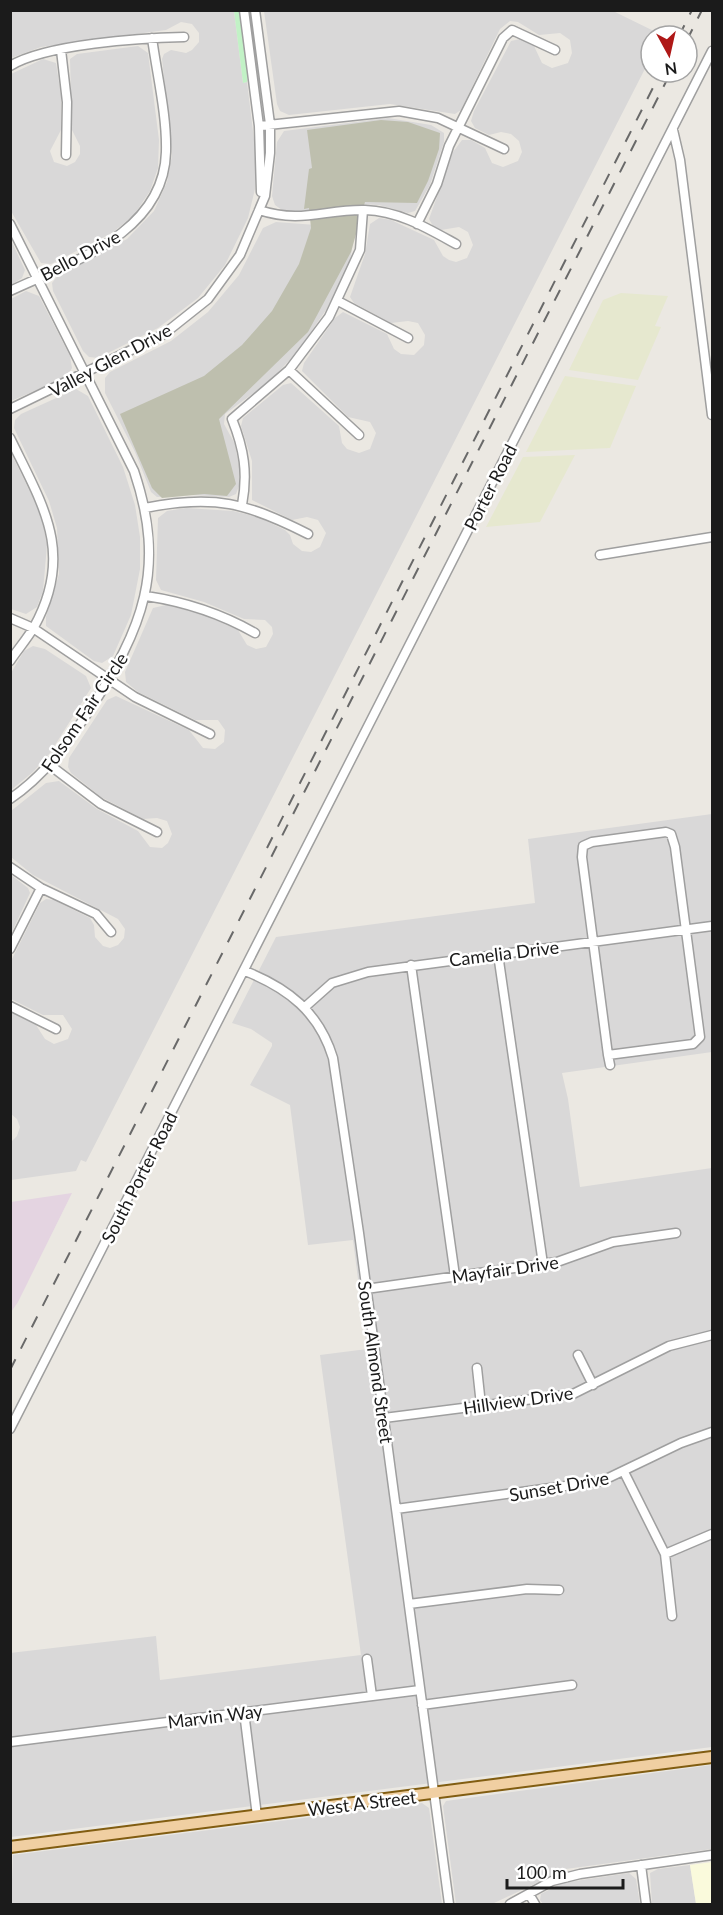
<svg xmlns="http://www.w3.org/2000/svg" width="723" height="1915" font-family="Lato,sans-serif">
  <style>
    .residential { fill: #d9d8d8 }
    .industrial { fill: #e4d4e1 }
    .education { fill: #fafadc }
    .construction { fill: #bebfae }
    .farmland { fill: #e6e8cf }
    .park { fill: #c2f2c6 }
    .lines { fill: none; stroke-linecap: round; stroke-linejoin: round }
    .minor-casing { stroke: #9f9f9f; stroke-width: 11 }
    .major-casing { stroke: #815d11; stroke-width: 14 }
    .minor { stroke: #fff; stroke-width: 8 }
    .major { stroke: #f0cfa2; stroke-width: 10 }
    .rail { stroke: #696969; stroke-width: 2; stroke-dasharray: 12 12; stroke-linecap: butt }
    .labels { text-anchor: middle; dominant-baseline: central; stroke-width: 5; stroke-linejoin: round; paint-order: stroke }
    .street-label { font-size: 18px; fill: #1b1b1b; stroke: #fff }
  </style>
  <rect width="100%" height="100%" fill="#ebe8e2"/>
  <path class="residential" d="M11,11h223l9,72 4,-1 9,74 -1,33 -7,29 -23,47 -27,33 -40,30 -60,30 -9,-1 -6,-6 -30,-60 -1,-8 7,-9 68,-35 27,-28 13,-29 5,-27 -10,-96 2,-5 7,-4 15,3 6,-3 7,-8v-9l-7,-9 -11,-2 -15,8 -125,17 -30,11z
    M264,11h349l49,24 -11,1v21l-565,1105 -5,-2 -5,11 -65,9v-38l6,-6 3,-9 -3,-8 -6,-5v-102l25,13 9,14 9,5 14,-5 4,-10 -9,-14h-20l-32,-16v-38l29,-58 6,-4 8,1 36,18 4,7 1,12 8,9 7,2 8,-3 6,-7 1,-9 -7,-10 -85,-44 -22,-18v-46l35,-28 13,-2 38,28 41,22 12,16 12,1 6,-5 4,-9 -5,-13 -10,-3 -14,1 -42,-22 -30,-24 -3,-6 1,-9 38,-58 9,-4 73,34 14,18 12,1 9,-7 1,-12 -7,-10h-23l-57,-28 -12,-10 -1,-10 28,-64 13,-3 36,9 36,16 9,15 9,4 10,-2 7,-13 -1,-7 -7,-7 -21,-1 -40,-17 -43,-12 -5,-10 2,-62 9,-7 19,-3 47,3 25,6 27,13 5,5 3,9 9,7 9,1 9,-5 6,-14 -8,-13 -11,-3 -15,3 -40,-20v-39l-11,-35 2,-8 40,-33 8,-2 48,43 3,17 5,6 12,4 11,-4 6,-16 -6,-11 -22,-5 -46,-46 2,-8 31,-45 8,-6 44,22 7,15 7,5 13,1 10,-10 1,-10 -7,-12 -10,-2 -17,2 -37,-20 -4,-6 15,-43 5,-30 9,-6 12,2 43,20 9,16 6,4 7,2 11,-4 6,-13 -5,-13 -9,-5 -18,3 -8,-4 -4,-7 24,-67 9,-12h9l14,8 7,15 11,4 15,-6 4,-9 -3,-11 -8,-7 -10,-2 -12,3 -14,-7 -4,-7 3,-10 37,-70 9,-2 14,7 8,17 10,5 16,-5 4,-10 -2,-13 -10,-7 -21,2 -21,-13 -8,-1 -10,8 -39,81 -6,4 -65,-10 -101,11 -9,-4 -3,-7z
    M138,46l10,7 11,87 -1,28 -8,23 -16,24 -22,18 -61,31 -10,-1 -30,-52v-137l32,-15 13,4 5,32v35l-11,21 4,11 13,4 8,-4 5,-8v-8l-8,-16 -2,-71 7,-5z
    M388,118l43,7 13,8v9l-14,43 -15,26 -7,2 -29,-8 -24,-1 -57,8 -16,-2 -7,-5 -3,-9 5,-54 7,-11z
    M276,222l80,6 -7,37 -23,45 -29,42 -27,29 -45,33 -1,10 11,20 4,22v20l-3,8 -7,3 -38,-2 -34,2 -6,-5 -16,-40 -30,-59v-15l5,-6 61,-31 37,-29 31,-37 24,-47z
    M10,238l15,32 -3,8 -11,7z
    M26,291l13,5 31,60 2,12 -5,9 -56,24v-102z
    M76,389l12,7 35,71 12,38 5,32v32l-9,46 -18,41 -11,7 -8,-2 -48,-35v-9l13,-43 -2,-46 -8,-27 -35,-73 1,-8 6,-6z
    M10,451l31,63 6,31 -4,46 -6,16 -11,7 -15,-5z
    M33,646l12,3 41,27 5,12 -41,65 -17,19 -22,18v-117l13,-22z
    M712,814v238l-150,21 6,26 12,88 132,-19v579l-701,90 -1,-184 146,-17 4,44 201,-25 -41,-300 47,-6 -14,-109 -45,5 -18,-140 -40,-20 22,-39v-3l-21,-14 -19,-6 44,-86 259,-34 -7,-64z
    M11,875l17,13 2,5 -19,41z
    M712,1765v84l-146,20 -74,35h-36l-13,-98 3,-5z
    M422,1803l7,5 13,96h-431l2,-49z
    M690,1865l6,39h-44l-2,-31 8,-4z
    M629,1873l7,6 4,25h-97l-3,-4 1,-6 21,-11z"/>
  <path class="industrial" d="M72,1193l-54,109 -7,10v-110z"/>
  <path class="education" d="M712,1862v42h-16l-6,-39z"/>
  <path class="construction" d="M381,120l27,2 32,11 -1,16 -11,32 -11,22 -52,-1 -14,50 -43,80 -89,87 17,65 -9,12 -23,-2 -42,4 -10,-10 -32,-74 84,-38 38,-31 30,-34 27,-47 12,-36 -2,-20 -5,1 5,-40 3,-1 -5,-38z"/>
  <path class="farmland" d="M621,293l47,3 -13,30 6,1 -23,53 -69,-10 34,-70z
    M565,376l71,10 -26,62 -84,4z
    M575,455l-35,67 -54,5 37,-70z"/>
  <path class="park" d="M234,11h6l8,63 -1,8 -4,1z"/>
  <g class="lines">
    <defs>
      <path id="minor" d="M244,10l15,116 2,66
        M61,50l6,52 -1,53
        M10,66c36,-22 131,-28 174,-29
        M259,126l140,-15 39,7 66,31
        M673,130l7,30 32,255
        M259,210c43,14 66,-1 106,0 34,1 62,18 91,34
        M10,224l124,247c33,98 9,157 -45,240 -24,35 -44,64 -79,88
        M417,224l20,-40 12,-38 54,-108 9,-8 43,20
        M10,291c62,-29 154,-58 156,-139 1,-37 -9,-77 -14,-114
        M338,301l70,37
        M289,370l70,65
        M10,409l154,-75 44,-35 32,-44 25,-59 5,-43v-29l-15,-114
        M10,438c33,68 65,115 24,189 -7,12 -16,22 -24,34
        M242,505c6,-32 2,-56 -10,-86l57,-49 40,-53 31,-67 3,-40
        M145,508c69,-14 102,-5 163,26
        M600,555l112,-18
        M146,596c40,6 74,17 109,37
        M10,618l23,10 102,69 75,37
        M51,766l50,38 56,28
        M10,867l31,21 55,26 15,18
        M10,949l31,-61
        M498,954l45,310
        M411,965l44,311
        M245,971c43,17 74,41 88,87l26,175 90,671
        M10,1006l46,23
        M305,1007l27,-24 36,-11 344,-46
        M608,1055l85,-11 7,-7 -25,-190 -4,-13 -5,-2 -74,10 -9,4 -1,11 26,198 2,10
        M366,1289l191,-27 56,-20 63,-9
        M578,1355l15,30
        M477,1368l4,37
        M384,1418l189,-24 96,-48 43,-11
        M10,1429l702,-1378
        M624,1472l41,82 7,62
        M396,1509l206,-28 79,-38 31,-11
        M665,1554l47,-20
        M409,1604l118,-15 32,1
        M367,1659l5,37
        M422,1705l150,-20
        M244,1712l13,104
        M10,1742l410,-52
        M641,1865l5,39
        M529,1894l6,10
        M510,1904l42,-23 28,-7 132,-19"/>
      <path id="major" d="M10,1847l702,-90"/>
    </defs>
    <use href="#minor" class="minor-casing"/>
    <use href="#major" class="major-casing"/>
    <use href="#minor" class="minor"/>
    <use href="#major" class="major"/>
    <path class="rail" d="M679,36l13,-26
      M687,40l15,-30
      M267,848l394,-776
      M10,1370l661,-1298"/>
  </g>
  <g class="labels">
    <g class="street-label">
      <text transform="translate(80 255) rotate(-28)">Bello Drive</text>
      <text transform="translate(110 360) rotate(-28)">Valley Glen Drive</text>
      <text transform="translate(490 487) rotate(-63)">Porter Road</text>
      <text transform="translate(84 712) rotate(-56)">Folsom Fair Circle</text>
      <text transform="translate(504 953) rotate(-7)">Camelia Drive</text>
      <text transform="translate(139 1177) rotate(-63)">South Porter Road</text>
      <text transform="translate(505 1269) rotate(-8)">Mayfair Drive</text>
      <text transform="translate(376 1362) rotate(82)">South Almond Street</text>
      <text transform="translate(518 1400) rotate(-8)">Hillview Drive</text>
      <text transform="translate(559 1486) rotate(-10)">Sunset Drive</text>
      <text transform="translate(215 1716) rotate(-7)">Marvin Way</text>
      <text transform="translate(362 1803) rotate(-7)">West A Street</text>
    </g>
  </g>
  <rect width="723" height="1915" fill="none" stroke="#1b1b1b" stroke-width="24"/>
  <g transform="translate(669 54) rotate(172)"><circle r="28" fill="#ffffff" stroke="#a4a4a4" stroke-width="1.5"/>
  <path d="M0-4.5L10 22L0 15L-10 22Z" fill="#af1817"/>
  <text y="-9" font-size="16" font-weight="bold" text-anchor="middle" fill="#1b1b1b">N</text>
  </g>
  <path d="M507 1879v9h116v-9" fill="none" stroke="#1b1b1b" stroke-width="3"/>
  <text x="516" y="1879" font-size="18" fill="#1b1b1b" stroke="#ffffff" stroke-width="4.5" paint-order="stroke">100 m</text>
</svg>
